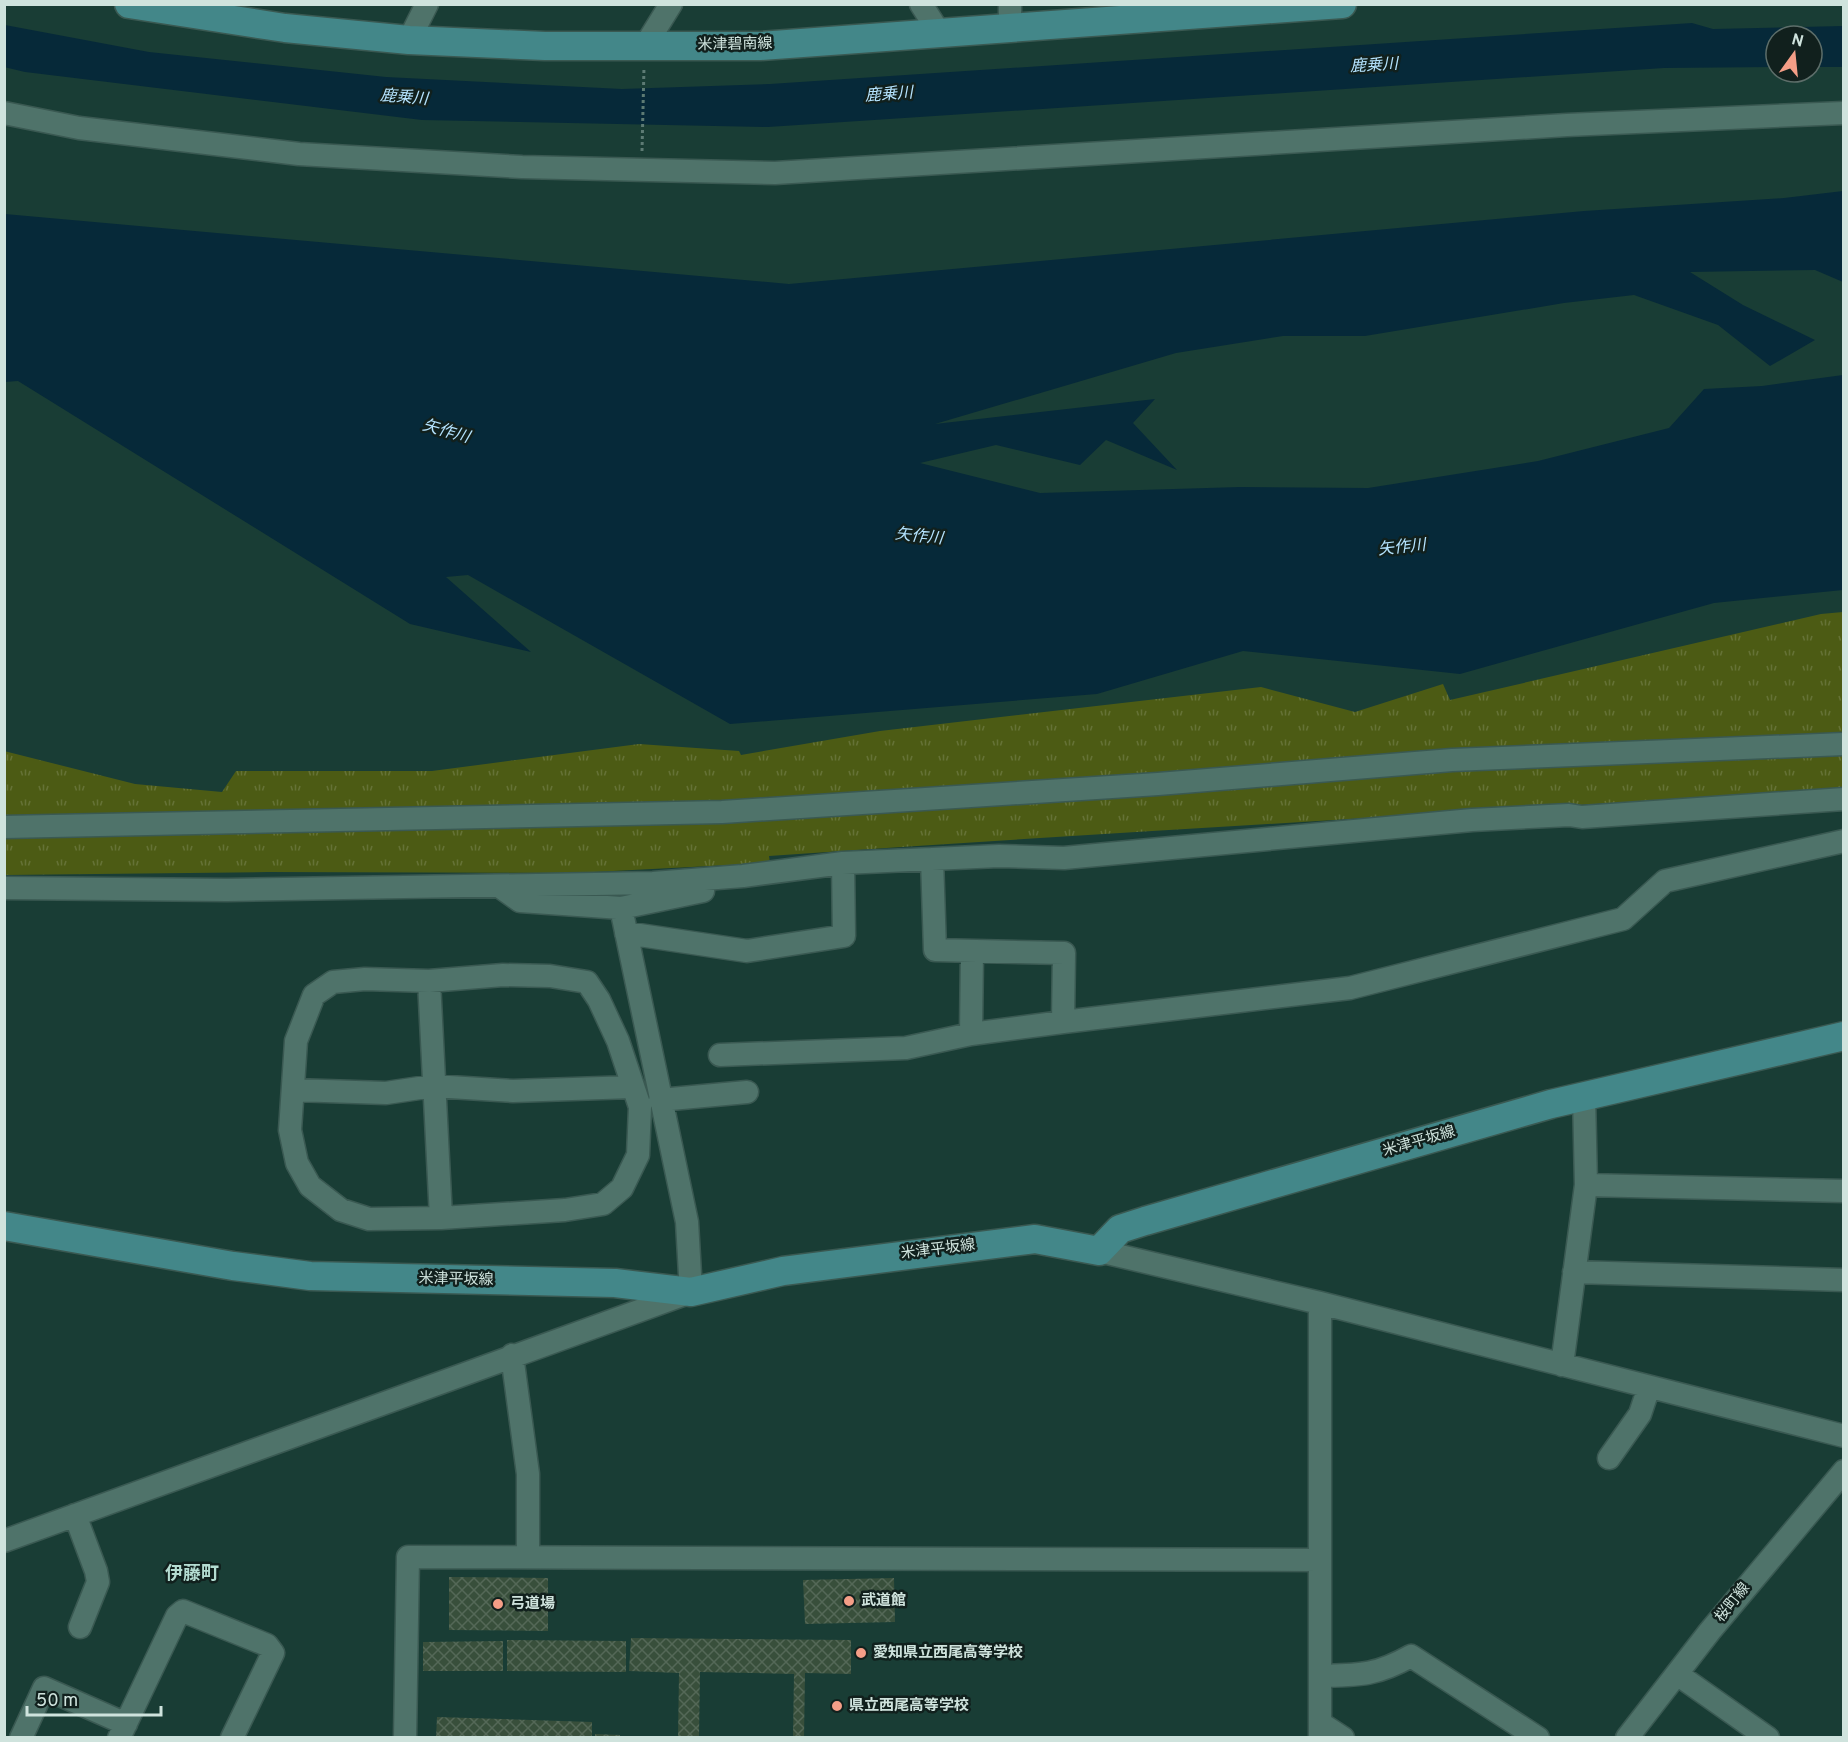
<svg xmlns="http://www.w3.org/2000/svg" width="1848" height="1742" font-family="Overpass,'Noto Sans JP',sans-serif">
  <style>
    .park { fill: url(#park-tufts) }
    .water { fill: #062939 }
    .building { fill: url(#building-cross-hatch) }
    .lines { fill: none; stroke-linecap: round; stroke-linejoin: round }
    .minor-casing { stroke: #3a5952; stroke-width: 25 }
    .major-casing { stroke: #3a5952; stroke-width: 31 }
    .path { stroke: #5d7b74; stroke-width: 3; stroke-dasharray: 3 3; stroke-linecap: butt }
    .minor { stroke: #4f736a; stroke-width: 22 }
    .major { stroke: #438789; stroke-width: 28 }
    .poi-dot { fill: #f49e87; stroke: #11201d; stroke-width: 2 }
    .labels { text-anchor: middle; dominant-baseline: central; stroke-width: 5; stroke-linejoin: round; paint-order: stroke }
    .street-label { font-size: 15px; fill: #cfe3dd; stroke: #11201d }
    .poi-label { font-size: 15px; font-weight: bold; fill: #cfe3dd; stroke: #11201d; text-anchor: start }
    .water-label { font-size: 16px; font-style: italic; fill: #b5e4ff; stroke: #11201d }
    .quarter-label { font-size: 18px; font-weight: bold; fill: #b4dcd1; stroke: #11201d }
  </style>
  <defs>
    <pattern id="park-tufts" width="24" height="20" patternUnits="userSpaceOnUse" patternTransform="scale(1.5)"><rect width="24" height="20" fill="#4c5b14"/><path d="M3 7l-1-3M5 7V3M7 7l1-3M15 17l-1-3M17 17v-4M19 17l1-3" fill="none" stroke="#657236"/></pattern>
    <pattern id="building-cross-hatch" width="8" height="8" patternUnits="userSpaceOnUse" patternTransform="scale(1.5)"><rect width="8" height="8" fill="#384f3b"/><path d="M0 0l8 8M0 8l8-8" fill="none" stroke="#546857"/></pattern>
  </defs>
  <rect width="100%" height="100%" fill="#193d35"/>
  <path class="park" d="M1843,612v184c-88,4 -176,3 -264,9 -270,17 -540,32 -810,51l1,7 -196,10 -306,-1 -263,3 -1,-124 131,33 87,8 14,-21h196l207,-27 100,7 2,4 139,-24 381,-44 94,25 88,-28 7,16 371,-86z"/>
  <path class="water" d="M1692,23l21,6 130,-3v41h-31v-31h-36v31l-112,1 -896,59 -346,-7 -397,-48 -21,-5 1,-42 144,27 237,25 236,12 148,-5z
    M1843,191v91l-28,-12 -125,2 53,33 72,35 -45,26 -52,-41 -84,-30 -70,8 -199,33h-82l-107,17 -241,71 220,-25 -22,24 44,47 -71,-30 -26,25 -84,-20 -76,18 120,30 200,-6 128,1 170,-27 131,-33 35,-39 58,-3 81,-11v215l-129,13 -254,71 -217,-23 -146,43 -367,30 -262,-149 -22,2 85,75 -121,-28 -392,-243 -13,1v-168l784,70 795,-73 200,-13z"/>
  <path class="building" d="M449,1577l99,1v53l-99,-1z
    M894,1578l1,44 -90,2 -2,-44z
    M631,1638l220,2v34l-46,-1 -1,65h-11l1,-64 -94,-2 -1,66h-21l1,-65 -50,-2z
    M507,1640l119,1v31l-119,-1z
    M503,1641v30h-80v-29z
    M437,1717l155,5v16h-156z
    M595,1734l25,1v3h-25z"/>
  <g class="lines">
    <defs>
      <path id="minor" d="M921,4l19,30
        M1010,29v-25
        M409,40l18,-36
        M645,46l26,-42
        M4,113l75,15 220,26 223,13 253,6 792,-48 277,-12
        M4,827l718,-15 436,-28 294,-24 392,-16
        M932,859l3,91 129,3 -1,69 287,-34 273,-69 42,-38 179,-40
        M499,886l21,15 101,7 82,-17
        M4,888l223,2 426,-7 90,-7 100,-13 156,-7 65,2 408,-38 97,-5 13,2 262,-18
        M626,933l121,18 97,-15 -1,-73
        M972,951l-1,83 92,-12
        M503,975l47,1 37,6 12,18 19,41 22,66 -2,48 -16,33 -19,16 -38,6 -124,8 -72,1 -28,-9 -31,-24 -13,-23 -7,-33 6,-89 18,-46 19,-13 32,-3 64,2z
        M429,981l12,237
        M720,1055l186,-7 65,-14
        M294,1090l92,3 47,-7 80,5 119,-4
        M660,1100l87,-8
        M1586,1185l258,6
        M1099,1251l221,52 524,133
        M1574,1272l270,8
        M512,1355l16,119v83
        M1562,1365l24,-180 -2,-89
        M1609,1458l31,-44 9,-27
        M75,1515l21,56 2,11 -18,45
        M4,1541l687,-249 -4,-70 -66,-314
        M1677,1674l91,64
        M1320,1676c39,-1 55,0 91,-20l127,82
        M1320,1723l23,15
        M21,1738l23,-50 82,36
        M119,1738l58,-122 6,-5 84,34 6,8 -41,85
        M405,1738l3,-181 912,3
        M1320,1738v-435
        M1627,1738l83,-107 134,-160"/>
      <path id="major" d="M129,4l156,24 124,12 136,6h215l582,-42
        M4,1226l229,40 77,10 305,7 76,9 92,-21 252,-32 64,12 21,-22 25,-8 406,-117 293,-68"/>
    </defs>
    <use href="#minor" class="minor-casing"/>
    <use href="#major" class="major-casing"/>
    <path class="path" d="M642,151l2,-84"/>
    <use href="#minor" class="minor"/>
    <use href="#major" class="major"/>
  </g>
  <g class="poi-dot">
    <circle cx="849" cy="1601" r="6"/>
    <circle cx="498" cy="1604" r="6"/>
    <circle cx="861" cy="1653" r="6"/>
    <circle cx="837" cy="1706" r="6"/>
  </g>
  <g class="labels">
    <g class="street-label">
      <text transform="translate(735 45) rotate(-1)">米津碧南線</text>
      <text transform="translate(1419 1142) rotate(-16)">米津平坂線</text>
      <text transform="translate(938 1250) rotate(-7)">米津平坂線</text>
      <text transform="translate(456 1280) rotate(1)">米津平坂線</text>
      <text transform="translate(1733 1603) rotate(-51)">桜町線</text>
    </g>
    <g class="poi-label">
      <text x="861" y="1601">武道館</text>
      <text x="510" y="1604">弓道場</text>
      <text x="873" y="1653">愛知県立西尾高等学校</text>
      <text x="849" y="1706">県立西尾高等学校</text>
    </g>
    <g class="water-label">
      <text transform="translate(1374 66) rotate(-3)">鹿乗川</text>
      <text transform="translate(889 95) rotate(-4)">鹿乗川</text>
      <text transform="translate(404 98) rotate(5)">鹿乗川</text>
      <text transform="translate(446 432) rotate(16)">矢作川</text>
      <text transform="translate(919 537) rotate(6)">矢作川</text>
      <text transform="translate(1402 548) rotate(-6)">矢作川</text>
    </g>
    <g class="quarter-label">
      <text x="192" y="1574">伊藤町</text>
    </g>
  </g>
  <rect width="1848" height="1742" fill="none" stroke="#cfe3dd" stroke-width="12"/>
  <g transform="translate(1794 54) rotate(15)"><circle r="28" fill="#11201d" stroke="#5d6e6a" stroke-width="1.5"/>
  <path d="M0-4.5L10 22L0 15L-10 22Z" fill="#f49e87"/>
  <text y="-9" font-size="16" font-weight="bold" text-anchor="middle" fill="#cfe3dd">N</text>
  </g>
  <path d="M27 1706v9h134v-9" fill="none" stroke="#cfe3dd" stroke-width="3"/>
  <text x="36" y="1706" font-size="18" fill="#cfe3dd" stroke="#11201d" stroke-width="4.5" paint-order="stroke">50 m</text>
</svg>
